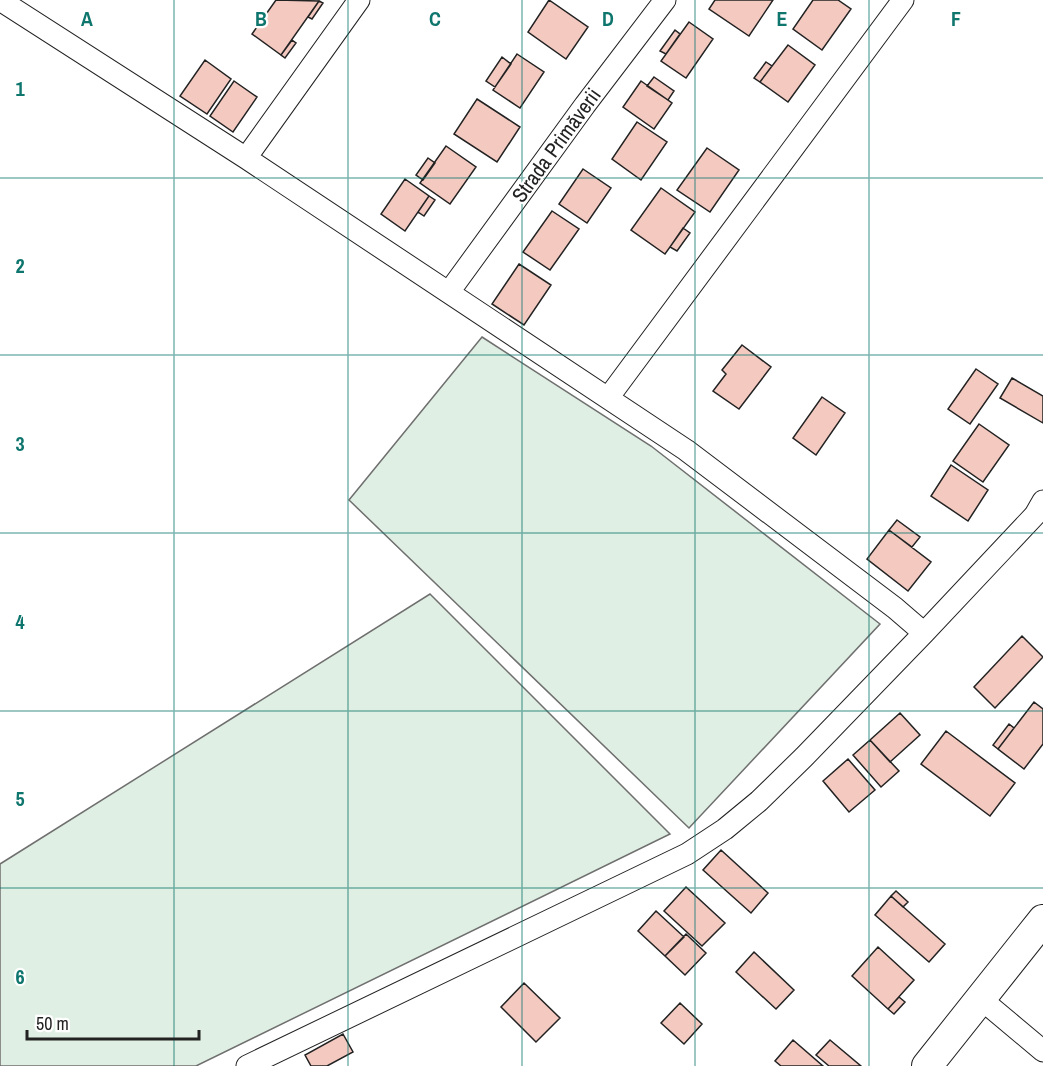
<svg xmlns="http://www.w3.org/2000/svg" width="1043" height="1066" font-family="'Archivo Narrow',sans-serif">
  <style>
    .green { fill: #e0efe3; stroke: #6f6f6f; stroke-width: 1.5 }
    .building { fill: #f3c9c0; stroke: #222; stroke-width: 1.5 }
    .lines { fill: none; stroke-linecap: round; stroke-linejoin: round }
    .street-casing { stroke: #222; stroke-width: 23 }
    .secondary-casing { stroke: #222; stroke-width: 32 }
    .street { stroke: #fff; stroke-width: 21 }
    .secondary { stroke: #fff; stroke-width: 30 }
    .grid { fill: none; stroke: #0f766e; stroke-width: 1.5; stroke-opacity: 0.55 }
    .labels { text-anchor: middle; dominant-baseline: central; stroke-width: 4.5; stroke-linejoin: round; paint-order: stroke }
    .street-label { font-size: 21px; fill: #222; stroke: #fff }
    .grid-label { font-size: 20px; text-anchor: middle; font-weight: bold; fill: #0f766e; stroke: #fff; stroke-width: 4.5; stroke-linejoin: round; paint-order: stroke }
  </style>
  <rect width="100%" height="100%" fill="#fff"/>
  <path class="green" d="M482,337l169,109 229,178 -191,204 -340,-328z
    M430,594l240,240 -474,232h-196v-202z"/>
  <path class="building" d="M276,0l43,1 -38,54 -29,-21z
    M549,0l39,27 -22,32 -38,-27z
    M715,0h58l-24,36 -40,-27z
    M813,0h25l13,9 -29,41 -29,-21z
    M319,1l4,2 -11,16 -4,-2z
    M689,22l24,17 -27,39 -25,-17z
    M675,30l5,4 -14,20 -6,-3z
    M292,40l4,3 -11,15 -4,-3z
    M788,45l27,20 -27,37 -28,-20z
    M517,54l27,18 -24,36 -27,-18z
    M502,57l9,7 -16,23 -9,-6z
    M205,60l26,19 -24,35 -27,-18z
    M766,62l6,4 -12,16 -6,-4z
    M654,77l20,14 -6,9 -21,-14z
    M234,81l23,16 -24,35 -23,-16z
    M641,81l31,22 -18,26 -31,-22z
    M477,99l43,28 -23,35 -43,-28z
    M637,122l30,20 -26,38 -29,-21z
    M446,146l30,21 -26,37 -30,-21z
    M707,148l32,22 -29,42 -33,-22z
    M428,158l7,5 -12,17 -7,-5z
    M583,169l28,19 -24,35 -28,-19z
    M405,179l24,17 -24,35 -24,-17z
    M661,188l34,24 -30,42 -34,-24z
    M429,196l6,4 -11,16 -6,-4z
    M552,211l27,18 -29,41 -27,-18z
    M683,228l7,5 -13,18 -7,-4z
    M519,264l32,21 -27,40 -32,-21z
    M742,345l29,22 -32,42 -26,-18 13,-17 -4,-4z
    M976,369l22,15 -28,40 -22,-15z
    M1012,378l31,18v27l-43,-25z
    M822,397l23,16 -29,42 -23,-17z
    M979,424l30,21 -26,37 -30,-21z
    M951,465l37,25 -20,31 -37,-25z
    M897,520l23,17 -8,10 -23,-17z
    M889,530l42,32 -23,29 -41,-32z
    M1022,636l21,21 -48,51 -21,-21z
    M1034,702l9,7v35l-19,25 -26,-20z
    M900,713l20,22 -30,27 -20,-22z
    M1009,724l5,4 -16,21 -5,-4z
    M946,731l69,52 -25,33 -69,-52z
    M870,740l29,31 -18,16 -28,-32z
    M848,759l27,31 -26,22 -26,-31z
    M721,850l47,43 -17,20 -48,-43z
    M686,887l39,36 -23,23 -38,-35z
    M896,891l12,11 -5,5 -12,-11z
    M891,896l54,48 -16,18 -54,-47z
    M656,911l28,26 -19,19 -27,-25z
    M686,934l20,19 -21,22 -20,-19z
    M878,947l36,33 -26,29 -36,-33z
    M754,952l40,38 -18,19 -40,-37z
    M524,983l36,35 -24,24 -35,-35z
    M899,997l6,5 -11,12 -6,-5z
    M680,1003l22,21 -18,20 -23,-21z
    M343,1034l10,18 -26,14h-16l-6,-11z
    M793,1040l30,26h-42l-6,-5z
    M830,1040l31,26h-32l-13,-11z"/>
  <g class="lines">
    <defs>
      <path id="street" d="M0,0l246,158 440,292 209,158 29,25
        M246,158l113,-158
        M449,292l136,-187 80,-105
        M608,398l295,-398
        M981,999l62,52
        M247,1066l440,-212 38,-25 34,-28 45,-44 120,-124 111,-118 8,-14"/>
      <path id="secondary" d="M927,1066l116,-146"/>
    </defs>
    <use href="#street" class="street-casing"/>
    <use href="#secondary" class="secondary-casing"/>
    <use href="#street" class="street"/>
    <use href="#secondary" class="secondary"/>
  </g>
  <path class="grid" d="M174,0v1066M348,0v1066M522,0v1066M695,0v1066M869,0v1066M0,178h1043M0,355h1043M0,533h1043M0,711h1043M0,888h1043"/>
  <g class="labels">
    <g class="street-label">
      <text transform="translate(556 145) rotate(-54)">Strada Primăverii</text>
    </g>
  </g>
  <g class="grid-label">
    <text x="87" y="26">A</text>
    <text x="261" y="26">B</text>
    <text x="435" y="26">C</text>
    <text x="608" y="26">D</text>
    <text x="782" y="26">E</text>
    <text x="956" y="26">F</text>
    <text x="20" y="96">1</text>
    <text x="20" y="273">2</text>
    <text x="20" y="451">3</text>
    <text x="20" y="629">4</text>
    <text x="20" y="806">5</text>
    <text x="20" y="984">6</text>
  </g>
  <path d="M27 1030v9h172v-9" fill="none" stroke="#222222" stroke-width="3"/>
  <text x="36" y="1030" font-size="18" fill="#222222" stroke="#ffffff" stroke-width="4.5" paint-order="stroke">50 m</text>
</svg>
